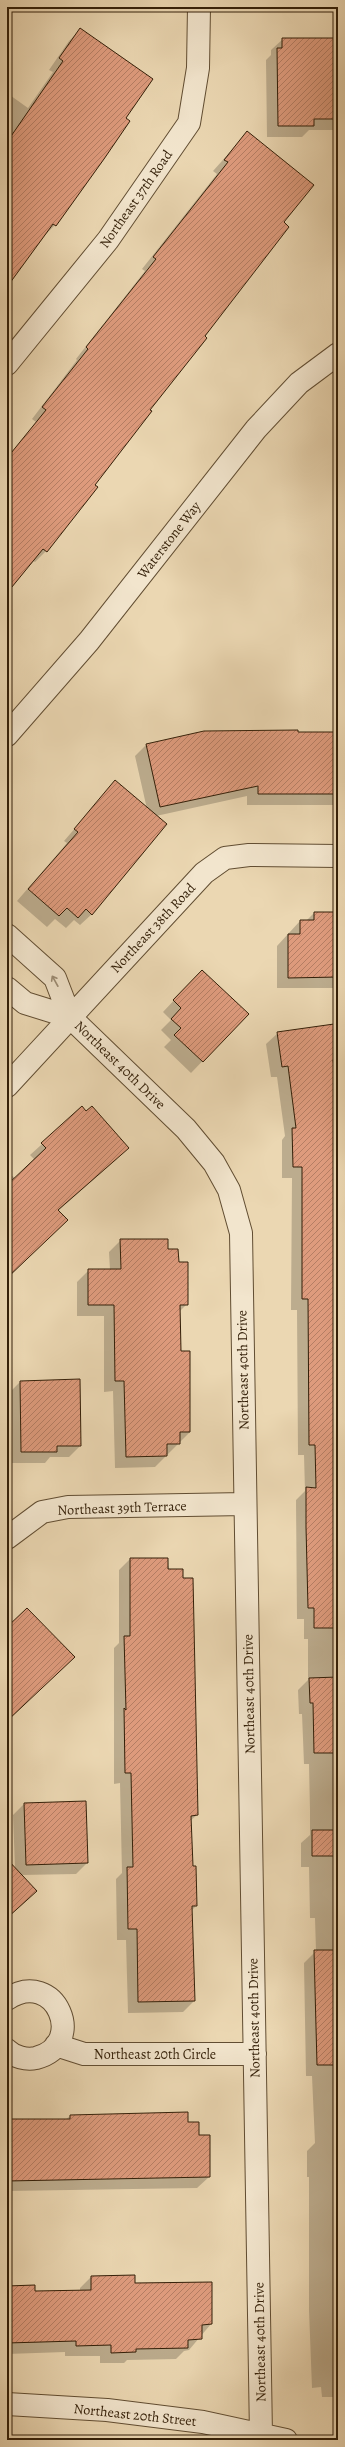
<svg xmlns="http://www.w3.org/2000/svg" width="345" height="2447" font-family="Alegreya,serif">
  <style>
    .shadow { fill: #0003 }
    .building { fill: url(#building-hatch); stroke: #331f08 }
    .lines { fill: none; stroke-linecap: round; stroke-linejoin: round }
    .minor-casing { stroke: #614d32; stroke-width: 24 }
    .minor { stroke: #f2e5cd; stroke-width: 22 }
    .oneway { stroke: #9c8c74 }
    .labels { text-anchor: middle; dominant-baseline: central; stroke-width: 3.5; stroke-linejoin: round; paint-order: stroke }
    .street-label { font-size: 14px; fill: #331f08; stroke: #f2e5cd }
  </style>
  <defs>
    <pattern id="building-hatch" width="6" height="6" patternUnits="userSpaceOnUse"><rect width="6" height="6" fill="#de9b7d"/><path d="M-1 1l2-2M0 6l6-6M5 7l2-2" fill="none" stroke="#b57e64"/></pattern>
  </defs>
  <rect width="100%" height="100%" fill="#ebd7b2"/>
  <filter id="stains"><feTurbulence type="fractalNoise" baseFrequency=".005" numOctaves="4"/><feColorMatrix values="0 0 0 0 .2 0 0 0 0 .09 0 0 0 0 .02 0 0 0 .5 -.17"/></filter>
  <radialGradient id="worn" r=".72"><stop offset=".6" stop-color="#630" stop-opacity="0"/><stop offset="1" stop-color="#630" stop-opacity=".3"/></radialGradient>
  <path class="shadow" d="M81,29l44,90 -70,106 -11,11 -37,49v-192l21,15 25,-36 -4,-2 20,-29z
    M338,38v92h-29l-7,7h-35l-1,-77 5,-5v-5l12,-11z
    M247,133l35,90 -79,113 -109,149 2,2 -50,64 -11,11 -2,-1 -26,32v-135l29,-36 -4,-3 45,-59 -1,-1 69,-88 -3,-2 75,-95 -4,-3z
    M338,733v68l-5,4h-86v-9l-91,20 -64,98 -12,11 -6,-5 -8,8 -11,-9 -8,8 -30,-26 50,-58 -3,-2 51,-59 32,27 -12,-53 12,-12z
    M314,913h24v75h-61v-42l23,-25h6z
    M191,982l57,32 -57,59 -27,-26 7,-7 -10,-10 10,-10 -8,-8z
    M278,1033l60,26 -5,6 5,37v1306l-4,1 -1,-12h-11l-1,-10 -9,1 -3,-78v-133h-2v-26l8,-8 -3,-67h-6l-2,-113 12,-12 -1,-33h-5l-1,-51h-8v-24l9,-8v-24l-1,-47h-5l-2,-50h-3l-1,-24 10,-10v-41h-4v-20h-7l-1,-119 9,-9 -1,-36h-6l-1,-145h-6l1,-132h-10v-38l3,-4 -8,-59h-6l-5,-33z
    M82,1108l35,51 -59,52 9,9 -60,59v-107l8,6 20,-18 -5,-5z
    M121,1240l46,10 11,13 9,41 -8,8 1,40h9l1,80 -35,35 -40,1 -2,-77 -9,1v-76h-27v-34l12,-12h21l-1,-18z
    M20,1382l60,64 -11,11h-19l-5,6h-35l-1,-70z
    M130,1559h38l29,256 -7,6 2,46 4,39 -5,5 3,90 -11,11 -55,1 -2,-73h-9l-1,-61 6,-6 -2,-90 -6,1v-136l5,-5v-73z
    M24,1804l63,59 -11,11 -55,1 -14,43v-58l8,8 -2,-53z
    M187,2114v9l22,54 -12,11 -190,3v-71h58l5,-4z
    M91,2277l43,7 77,40 -22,26 -5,1 -8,8 -49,1 -3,3h-24v-7h-35v-4l-58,2v-67l27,5h46v-4z"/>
  <path class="building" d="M80,28l73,51 -27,39 4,3 -26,38 -48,67 -3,-2 -46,63v-145l56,-81 -4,-3z
    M282,38h56v81h-24v7h-36l-1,-78h5z
    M247,131l67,54 -30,37 5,5 -84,109 2,2 -57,72 2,1 -57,74 3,2 -51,65 -4,-3 -36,44v-135l39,-48 -4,-3 46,-58 -2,-2 70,-88 -3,-2 75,-95 -4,-2z
    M298,730v2h40v62h-80v-8l-98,21 -14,-63 58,-13z
    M115,780l52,44 -75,91 -6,-6 -8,9 -11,-10 -8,8 -31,-27 50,-57 -4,-3z
    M314,912h24v65l-50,1v-44h12v-14h14z
    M202,970l47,44 -46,48 -29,-27 7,-7 -10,-9 10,-11 -8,-8z
    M334,1024l4,29v7h-5l5,35v533h-24v-20h-6l-2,-81v-40l10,1 -1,-43h-6l-1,-146h-6v-132h-9l-1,-39h4l-8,-62 -6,1 -5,-35z
    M82,1106l4,5 6,-5 37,42 -71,62 10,10 -61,58v-93l39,-37 -5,-5z
    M120,1239h48v10h10l1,13h9v43h-8l1,46h9v81h-10v12h-13v12l-41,1 -2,-76h-9l-1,-76h-26v-36h33z
    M80,1379l1,67h-24v6h-36l-1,-71z
    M130,1558h38v11h15v9h10l5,237 -7,1 2,50h3l1,40h-5l3,95 -57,1 -1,-73h-9l-1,-62h6l-2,-94h-6l-1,-65 2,2 -2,-74h6z
    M27,1608l48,49 -68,64v-94z
    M338,1677v76h-24l-1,-50h-3l-1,-25z
    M86,1801l2,62 -62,2 -2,-62z
    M312,1830h26v26h-26z
    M7,1859l30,32 -30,27z
    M314,1950h24v115h-21z
    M188,2112v10h11v13h11v42l-203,4v-62h63v-4z
    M135,2275v8l77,-1v42l-10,1v14l-14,1v8l-52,1v3l-25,1v-8l-35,1v-5l-69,2v-57l28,-1v6l56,-1v-14z"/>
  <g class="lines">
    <defs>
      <path id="minor" d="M7,364l101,-124 81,-117 9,-55 1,-61
        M7,735l82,-94 167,-212 43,-46 39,-29
        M7,935l48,43 15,39 116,112 28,34 15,27 12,43 20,1202
        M7,988l18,15 45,14
        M7,1086l197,-213 21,-15 24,-3 89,1
        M7,1538l35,-26 26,-5 177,-3
        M7,1999c49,-32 81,46 29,59 -10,2 -22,-1 -29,-8
        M56,2045l28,9h171
        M7,2404l100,6 96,12 83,18"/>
    </defs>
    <use href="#minor" class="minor-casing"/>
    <use href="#minor" class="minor"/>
  </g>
  <defs><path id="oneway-shaft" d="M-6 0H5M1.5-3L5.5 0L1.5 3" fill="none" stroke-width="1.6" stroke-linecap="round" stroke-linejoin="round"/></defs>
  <use class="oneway" href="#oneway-shaft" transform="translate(55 981) rotate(-119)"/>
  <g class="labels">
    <g class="street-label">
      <text transform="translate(136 199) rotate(-55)">Northeast 37th Road</text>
      <text transform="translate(169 540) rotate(-52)">Waterstone Way</text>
      <text transform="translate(153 928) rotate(-47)">Northeast 38th Road</text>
      <text transform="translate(120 1065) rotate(44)">Northeast 40th Drive</text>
      <text transform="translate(243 1370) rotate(-91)">Northeast 40th Drive</text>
      <text transform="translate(122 1508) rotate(-2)">Northeast 39th Terrace</text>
      <text transform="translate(249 1694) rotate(-91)">Northeast 40th Drive</text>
      <text transform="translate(254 2018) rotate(-91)">Northeast 40th Drive</text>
      <text x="155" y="2054">Northeast 20th Circle</text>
      <text transform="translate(260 2342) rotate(-91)">Northeast 40th Drive</text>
      <text transform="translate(135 2415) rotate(6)">Northeast 20th Street</text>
    </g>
  </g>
  <rect width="345" height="2447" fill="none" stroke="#ebd7b2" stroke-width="24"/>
  <rect x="8" y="8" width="329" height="2431" fill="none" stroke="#331f08" stroke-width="2"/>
  <rect x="12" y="12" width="321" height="2423" fill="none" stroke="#331f08"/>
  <rect width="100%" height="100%" filter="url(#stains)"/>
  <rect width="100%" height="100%" fill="url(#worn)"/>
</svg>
